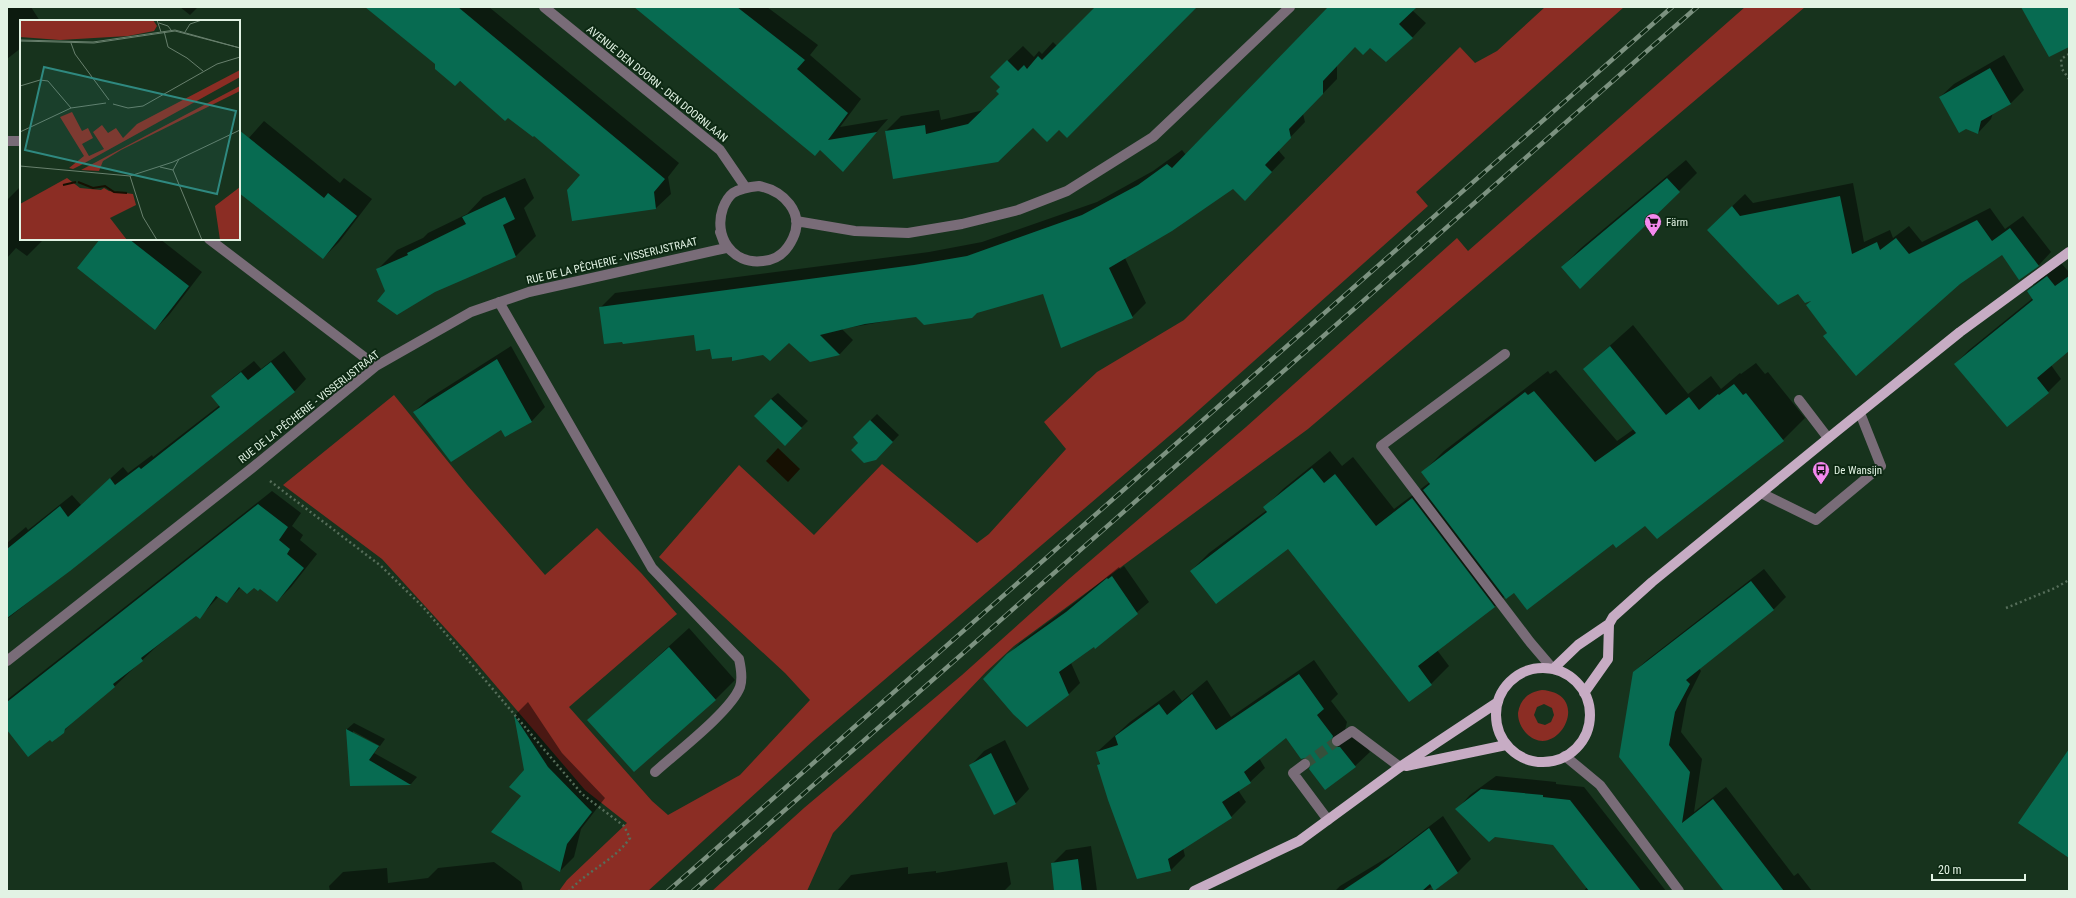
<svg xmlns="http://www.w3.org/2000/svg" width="2076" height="898" font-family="'Roboto Condensed',sans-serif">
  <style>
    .green { fill: #8b2d24; fill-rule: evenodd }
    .water { fill: #161002 }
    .shadow { fill: #0007 }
    .building { fill: #076b51 }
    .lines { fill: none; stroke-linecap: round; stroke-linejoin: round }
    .minor-tunnel { stroke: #35503b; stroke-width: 10; stroke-dasharray: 10 5; stroke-linecap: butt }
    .path { stroke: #566e5a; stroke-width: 2.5; stroke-dasharray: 2 3; stroke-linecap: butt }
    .minor { stroke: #796c78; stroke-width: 10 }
    .major { stroke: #c7acc4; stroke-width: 10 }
    .rail-casing { stroke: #7c9280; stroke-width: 4.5 }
    .rail { stroke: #0d2913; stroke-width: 3; stroke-dasharray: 9; stroke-linecap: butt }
    .labels { text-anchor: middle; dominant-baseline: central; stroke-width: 4; stroke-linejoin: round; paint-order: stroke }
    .street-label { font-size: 11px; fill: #e2f3e4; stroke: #0d2913 }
    .poi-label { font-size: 11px; fill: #e2f3e4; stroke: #0d2913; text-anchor: start }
    .inset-river { fill: none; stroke: #161002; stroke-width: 2 }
    .inset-road { fill: none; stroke: #68806d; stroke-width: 1 }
    .view { fill: #2f8980; fill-opacity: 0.15; stroke: #2f8980; stroke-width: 2 }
    .inset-edge { fill: none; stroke: #e2f3e4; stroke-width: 2 }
  </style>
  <rect width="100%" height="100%" fill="#17331d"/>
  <path class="green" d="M1545,7h79l-208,185 12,14 -246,219 -368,315 -166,151h-89l8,-11 60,-57 -42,-33 -118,-138 -85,-93 -99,-74 111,-90 73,90 78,90 52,-47 45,46 35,40 -108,93 83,94 16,14 72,-40 70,-75 -25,-27 -126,-116 80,-92 75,70 68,-71 95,79 12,-9 77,-85 -22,-27 53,-50 87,-52 276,-273 15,16 22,-12z
    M1745,7h60l-497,422 -294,217 -28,26 -153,161 -26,58h-95l92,-83 158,-133 107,-96 177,-152 211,-189 11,13z
    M1542,690c53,4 14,74 -16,43 -5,-6 -8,-12 -8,-20 2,-14 11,-21 24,-23zM1544,704l8,4 2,7 -3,7 -6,3 -7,-2 -4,-8 3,-8z"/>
  <path class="water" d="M778,448l22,21 -12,13 -22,-21z"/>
  <path class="shadow" d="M31,7l9,14h-19v27l-14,11v-51z
    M180,7h18l-8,8z
    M367,7h122l190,156 -11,14 3,17 -15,14 -75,-33 -47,-40 -98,-71z
    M636,7h131l51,38 -8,10 51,44 -21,28 48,-8 -45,51 -23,-21z
    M1097,7h99l-136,122 -27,-3 -36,35 -111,-30 15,-15 38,-6 2,10 43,-10 16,-16 1,-7 -10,-10 32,-31 11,11 5,-6 3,3 11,-12 4,4z
    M1330,7h85l-3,3 14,13 -14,15 -42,9 -15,-1 -18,20v13l-34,35 2,8 -27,28 7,8 -26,27 -26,3 -108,70 21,45 -14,14 -89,-24 -201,36 11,11 -13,14 -30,7 -21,-19 -25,12 -31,2 -22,-8 -16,-14 -95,-26 15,-15 314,-41 53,-10 115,-40 56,-31 29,-21 4,5z
    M2004,55l20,35 -14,14 -17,9 -2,6 -13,14 -38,-36 14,-13z
    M264,121l76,62 4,-5 28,21 -33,43 -16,16 -84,-66v-43z
    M1686,160l11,13 -18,18 -117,76 19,-19z
    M525,178l9,20 -10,10 12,28 -20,20 -81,35h-49l-9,-21 20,-20 26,-12 5,-5 39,-19 16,-17z
    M1853,183l11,59 26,-12 3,8 16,-12 13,16 68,-34 15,21 18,-13 28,36 -12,13 -20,14 -17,-25 -178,82 4,-4 -14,-33 -16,-7 -77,-75 24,-23 8,9z
    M21,186v53h23l-17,17 -11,-8 -9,10v-58z
    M101,239h59l42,33 -33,43 -14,14z
    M2061,263l8,9v78l-18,15 10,14 -13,13 -93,-28 14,-14 64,-52 -5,-7 13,-13z
    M1633,325l55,69 23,-18 10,13 19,-16 1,1 15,-11 9,11 3,-2 37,46 -22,22 -138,84 -140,72 -10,10 -58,44 12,16 -18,18 -22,16 -120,-152 -98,23 18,-18 58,-43 -2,-3 18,-18 47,-38 12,15 11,-9 41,52 36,-27 -8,-9 22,-22 104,-80 2,3 6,-4 61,71 17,-12 -50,-60z
    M511,346l34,61 -13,14 -26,14 -4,-7 -88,-16 14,-13z
    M284,351l22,28 -12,13 -287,227v-76l19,-16 2,3 44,-35 9,10 42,-38 5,6 24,-18 1,2 67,-52 -7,-9 12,-12 29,-23 7,8z
    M778,393l30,28 -16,16 -21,-38z
    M877,414l22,21 -23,24 -22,-22z
    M272,491l29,22 -9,13 11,9 -3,5 17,14 -26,33 -14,14 -17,-13 -6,-1h-13l-14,14 -8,-5 -19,21 -4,-2 -40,32 -41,39 -37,30 -15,16 -56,-3 1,-30z
    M1124,566l25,36 -54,46 -1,-2 -23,17 9,20 -11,11 -85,-15 36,-36 58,-43 41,-33 1,2z
    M1764,569l22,28 -12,12 -75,59 2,3 -14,28 -6,33 21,27 -8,53 32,-25 68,89 4,-3 14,18h-87l-105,-135 14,-84 13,-12z
    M689,628l46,52 -20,20 -127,20z
    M1314,660l24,34 -7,7 16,21 -2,8 10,2 15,20 -15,14 -42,-2 -2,-5 -25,-23 -27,22 6,10 -15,14 -12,8 8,12 -15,15 -48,31 2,8 -15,15 -72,-106 2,-2 -3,-11 33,-30 44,-32 8,11 25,-21 24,37z
    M528,702l34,51 43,45 -24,31 -7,28 -14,14 -37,-75 2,-26 -10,-55z
    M354,723l31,16 -5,7 -27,-15v3l26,13 -5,6 43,24 -6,7 -60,1 -4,-56z
    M1005,740l24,49 -13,14 -22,11 -23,-49 13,-14z
    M1496,776l60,6v2l28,3 82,104h-82l3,-4 -34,-43 -96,-35 13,-14z
    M1443,816l28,43 -14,14 -33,18h-89l5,-5 53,-32z
    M1091,846l6,45h-42l-3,-27 14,-14z
    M494,862l27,20 2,9h-193l-1,-5 14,-14 44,-4 1,15 40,-5 10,-10z
    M1007,862l4,22 -7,7h-171l5,-1 13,-15 57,-8v7l28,-3v2z"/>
  <path class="building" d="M365,7h93l207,172 -11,13 2,17 -84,12 -5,-31 13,-15 -46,-39 -1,1 -25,-19 -3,3 -45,-40 -5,5 -20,-17v-5z
    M634,7h103l68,53 -8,9 51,44 -20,27 49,-8 -34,40 -23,-22 -5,6z
    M1095,7h102l-130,131 -8,-8 -12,12 -14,-14 -35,34 -105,17 -8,-48 40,-6 1,9 42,-10 31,-30 -3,-3 4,-4 -10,-10 17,-17 11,11 6,-6 3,4 11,-13 4,4z
    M1328,7h89l-18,17 14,14 -27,24 -16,-14 -7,7 -8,-8 -32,34v13l-34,35 2,9 -26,27 7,7 -27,29 -12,-12 -61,42 -63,37 24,50 -72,30 -18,-54 -66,19 -5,5 -48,7 -8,-8 -51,7 -45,11 20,20 -30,7 -21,-19 -19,18 -7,-6 -31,6v-4l-20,2 -2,-10 -14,2 -2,-16 -71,9 -1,-2 -18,2 -5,-37 315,-42 53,-9 115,-41 56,-30 29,-21 5,4z
    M2021,7h48v40l-20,10z
    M1990,68l21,36 -30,17 -3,13 -12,-5 -7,4 -20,-36z
    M239,130l85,68 4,-5 29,23 -34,43 -84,-66z
    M1667,178l13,14 -100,97 -19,-22z
    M1840,196l12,58 25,-12 3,8 16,-12 13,16 68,-34 15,21 18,-13 29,38 -20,14 -17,-25 -42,29 -104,92 -33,-40 4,-3 -21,-28 5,-4 -6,2 -7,-9 -20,11 -71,-75 25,-24 8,10z
    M505,197l10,22 -12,6 13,32 -81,35 -38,23 -20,-14 8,-10 -9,-22 32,-14 -1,-2 59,-29 -4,-7z
    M100,239h29l60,47 -34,44 -78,-62z
    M2047,276l8,10 14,-10v75l-32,27 12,15 -42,34 -53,-63 79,-64 -6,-9z
    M1610,346l56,69 23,-18 10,13 19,-16 1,1 15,-11 9,11 3,-2 38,48 -127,98 -12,-13 -29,22 -3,-4 -86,66 -13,-17 -8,6 -83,-109 7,-6 -9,-12 104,-80 3,3 6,-4 61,71 41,-29 -53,-64z
    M497,359l35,63 -27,15 -4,-7 -50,32 -38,-50z
    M271,362l24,30 -225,179 -63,47v-69l53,-43 8,11 42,-39 5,7 24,-18 2,2 79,-62 -9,-11 30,-24 7,8z
    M771,399l31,29 -17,18 -31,-30z
    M870,420l23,22 -17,18 -12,3 -13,-13 7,-7 -5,-6z
    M1312,468l12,15 11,-9 41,52 36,-28 83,109 -77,59 14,19 -23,17 -121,-153 -72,55 -26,-33 77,-59 -4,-5z
    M258,504l30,23 -9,13 11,9 -3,5 17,14 -27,34 -17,-13 -2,2 -4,-3 -7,6 -8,-7 -12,16 -11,-7 -16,23 -4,-3 -55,42 2,3 -30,23 2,3 -50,42 -1,4 -12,9 -2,-2 -22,17 -21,-27v-28z
    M1112,576l26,38 -43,35 -1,-2 -35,25 10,23 -42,32 -14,-13 -30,-35 24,-25 59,-42 41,-34 1,1z
    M1751,581l23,29 -88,70 4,4 -15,28 -6,33 21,27 -8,51 31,-24 71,92h-60l-105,-134 14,-85z
    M669,647l47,53 -82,72 -47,-52z
    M1299,674l25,35 -7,6 16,21 -2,8 3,3h6l16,20 -31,23 -16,-21 2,-5 -1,-4 -5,-2 -4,1 -15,-21 -42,34 7,11 -29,19 10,16 -64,41 3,12 -34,8 -29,-79 -11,-35 3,-1 -4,-12 22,-7 -3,-9 44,-32 8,11 25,-21 24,36z
    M514,715l34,52 44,45 -25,32 -7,28 -69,-40 30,-36 -12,-9 15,-17z
    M346,729l33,17 -10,14 42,25 -61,1z
    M2069,749v109l-51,-35z
    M991,753l25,51 -22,11 -25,-50z
    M1481,789l62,6v2l27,3 71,91h-52l-36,-46 -58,-8 -6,5 -34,-33z
    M1429,828l29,45 -24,18 -4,-7 -8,7h-80l36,-24z
    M1078,859l4,32h-28l-3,-28z"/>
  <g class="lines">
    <path class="minor-tunnel" d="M1305,764l32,-23"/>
    <path class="path" d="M2069,54l-8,5 1,10 7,10
      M270,481l111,85 42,41 159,187 42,32 6,12c-15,22 -43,33 -61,53
      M2006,608l49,-20 14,-8"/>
    <path class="minor" d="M544,7l176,143 26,38
      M7,141h14
      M759,186c24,5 46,26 34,52 -6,13 -16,22 -30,23 -31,4 -50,-25 -40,-53 2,-5 6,-12 10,-15 8,-5 17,-6 26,-7z
      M796,221l59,10 53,2 54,-9 56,-14 49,-19 86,-54 137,-130
      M209,239l167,127
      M499,302l153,266 87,91c2,9 4,19 1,28 -9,24 -64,66 -85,85
      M1505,354l-124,92 149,196 23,27
      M1799,400l29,38
      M1761,493l55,27 65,-54 -21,-53
      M7,661l245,-193 124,-102 95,-54 58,-20 197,-44 -6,-16
      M1337,741l15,-10 48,36
      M1565,756l35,29 79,106
      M1305,764l-12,9 35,47"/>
    <path class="major" d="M1496 715a47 47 0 1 1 94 0a47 47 0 1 1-94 0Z
      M1553,669l25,-24 31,-21 4,-7 39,-35 185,-151 123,-99 109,-80
      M1584,693l24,-34 1,-35
      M1406,766l100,-21
      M1194,891l105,-50 101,-74 98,-65"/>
    <defs>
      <path id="rail" d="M668,891l1004,-884
        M693,891l1004,-884"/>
    </defs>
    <use href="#rail" class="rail-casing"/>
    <use href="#rail" class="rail"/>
  </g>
  <defs>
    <symbol id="supermarket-pin" viewBox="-11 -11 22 30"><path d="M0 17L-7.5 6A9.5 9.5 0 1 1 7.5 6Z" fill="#f489ef" stroke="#0d2913"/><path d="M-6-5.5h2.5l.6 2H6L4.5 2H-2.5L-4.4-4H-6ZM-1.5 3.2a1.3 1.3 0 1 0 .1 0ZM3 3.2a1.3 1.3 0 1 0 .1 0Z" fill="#111"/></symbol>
    <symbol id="bus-pin" viewBox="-11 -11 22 30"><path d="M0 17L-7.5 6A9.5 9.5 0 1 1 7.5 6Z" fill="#f489ef" stroke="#0d2913"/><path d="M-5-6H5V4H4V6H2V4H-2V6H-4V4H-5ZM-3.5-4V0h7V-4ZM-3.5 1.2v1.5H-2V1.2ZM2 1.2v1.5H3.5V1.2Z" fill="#111"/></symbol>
  </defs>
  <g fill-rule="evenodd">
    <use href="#supermarket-pin" x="1643" y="212" width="20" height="27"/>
    <use href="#bus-pin" x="1811" y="460" width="20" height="27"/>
  </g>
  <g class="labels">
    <g class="street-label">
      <text transform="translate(657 84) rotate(39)">AVENUE DEN DOORN - DEN DOORNLAAN</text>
      <text transform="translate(612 261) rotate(-13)">RUE DE LA PÊCHERIE - VISSERIJSTRAAT</text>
      <text transform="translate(309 407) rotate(-38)">RUE DE LA PÊCHERIE - VISSERIJSTRAAT</text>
    </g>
    <g class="poi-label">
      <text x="1666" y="222">Färm</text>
      <text x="1834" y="470">De Wansijn</text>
    </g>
  </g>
  <g transform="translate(20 20)">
    <rect width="220" height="220" fill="#17331d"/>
    <path d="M0,0h133l4,6 -3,5 -26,5 -68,4 -40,-3zM220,50v7l-159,88 -8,4 -4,-1 15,-12 -24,-39 12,-5 10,19 6,-3 5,10 -11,6 7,12 15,-7 -11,-17 9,-7 6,8 8,-5 7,10 14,-14zM220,66v5l-119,59 -18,11 -4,10 -18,-1zM47,158l13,10 21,2 3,-2 5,3 24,3 3,11 -26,13 17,22h-107v-36zM220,167v53h-20l-5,-34z" fill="#8b2d24"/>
    <path class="inset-river" d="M58,162l15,6 12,-2 9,6 13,1M43,165l13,-3"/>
    <path class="inset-road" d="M137,0l4,12M139,3l9,3 3,4M144,11l4,16 19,11 16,13M165,12l5,-8 12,-4M0,20l73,2 82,-12 65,18M0,21l74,2 81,-12 65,17M51,23l4,11 34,46M0,66l20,-6 8,1 23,27M93,84l15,4 15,-2 74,-42 23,-7M0,112l51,-24 35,-5M0,146l110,10 43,-14 67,-32M140,147l13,3 6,-11M153,150l29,70M110,156l13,41 14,23"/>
    <path class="view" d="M24,47l192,44 -19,83 -192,-44z"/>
    <rect width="220" height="220" class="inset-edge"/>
  </g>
  <rect width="2076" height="898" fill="none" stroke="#e2f3e4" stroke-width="16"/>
  <path d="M1932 874v6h93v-6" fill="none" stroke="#e2f3e4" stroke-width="2"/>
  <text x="1938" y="874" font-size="12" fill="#e2f3e4" stroke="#0d2913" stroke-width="3" paint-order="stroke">20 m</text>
</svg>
